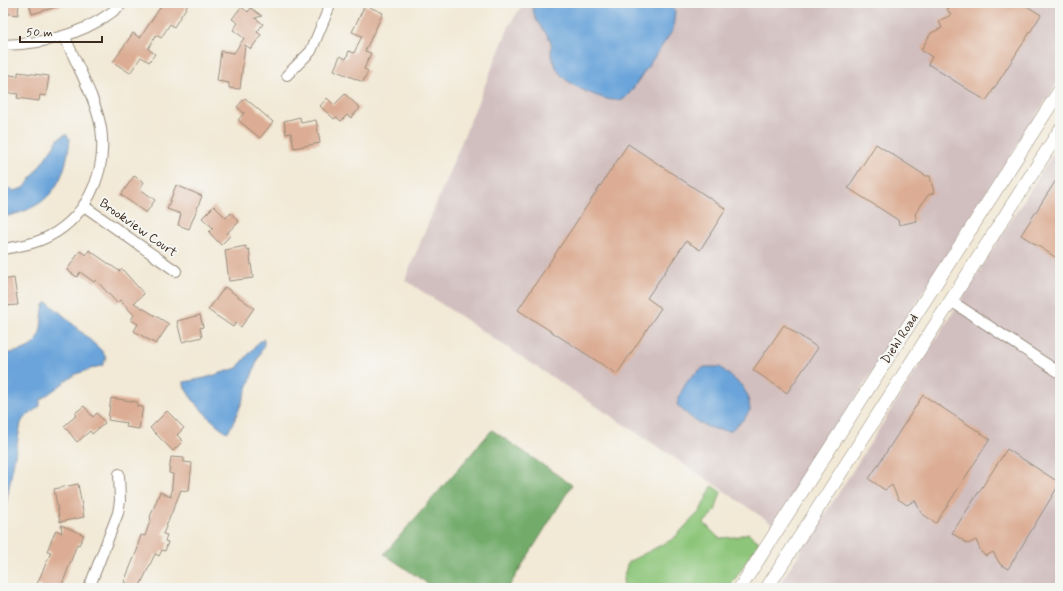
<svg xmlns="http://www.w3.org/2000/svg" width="1063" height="591" font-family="Mynerve,sans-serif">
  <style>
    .industrial { fill: #d1bfbf }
    .green { fill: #8dc67a; stroke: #64784c }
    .forest { fill: #72ab6a; stroke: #566a44 }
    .water { fill: #6ba4da; stroke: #53677c }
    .building { fill: #dcad94 }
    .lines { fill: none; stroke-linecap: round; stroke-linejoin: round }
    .street-casing { stroke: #968a7a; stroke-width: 12 }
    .secondary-casing { stroke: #968a7a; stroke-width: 14 }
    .street { stroke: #fff; stroke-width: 10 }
    .secondary { stroke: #fff; stroke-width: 13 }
    .labels { text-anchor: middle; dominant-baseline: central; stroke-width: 4; stroke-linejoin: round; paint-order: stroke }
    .street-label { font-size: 13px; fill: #3b2a1e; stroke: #f6f6f2 }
  </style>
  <rect width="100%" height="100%" fill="#f6f6f2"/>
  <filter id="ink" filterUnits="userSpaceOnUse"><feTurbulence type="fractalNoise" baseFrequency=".025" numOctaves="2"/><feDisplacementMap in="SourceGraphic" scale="8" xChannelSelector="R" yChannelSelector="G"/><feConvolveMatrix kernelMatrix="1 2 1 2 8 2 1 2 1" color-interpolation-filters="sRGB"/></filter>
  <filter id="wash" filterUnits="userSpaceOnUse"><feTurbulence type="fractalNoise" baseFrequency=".012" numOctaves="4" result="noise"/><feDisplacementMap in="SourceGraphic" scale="16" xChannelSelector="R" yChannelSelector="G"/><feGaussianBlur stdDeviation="0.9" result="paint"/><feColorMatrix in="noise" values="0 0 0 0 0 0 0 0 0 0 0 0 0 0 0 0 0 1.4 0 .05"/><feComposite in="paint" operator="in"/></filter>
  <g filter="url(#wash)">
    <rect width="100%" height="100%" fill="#f2e9d6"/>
    <path class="industrial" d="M524,3h536v76l-286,446 -54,-37 -315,-208 105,-256z
      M1060,143v445h-283l61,-94z"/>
    <path class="green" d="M712,486l9,6 -6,19 -11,12 15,15 16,-1 13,-4 11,9 -30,46h-105l-1,-9 5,-17 45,-23 27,-28z"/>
    <path class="forest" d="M492,430l80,55 -64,103h-74l-50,-34z"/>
    <path class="water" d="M533,3h138l4,8 -2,19 -44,64c-4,4 -7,6 -13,6 -13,1 -47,-15 -55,-25 -5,-6 -9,-15 -10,-23 0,-4 1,-8 -1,-12 -7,-14 -19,-20 -17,-37z
      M66,134l4,5c-5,45 -20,69 -67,78v-30l12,4 10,-4 34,-49z
      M47,302l15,12 40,37 4,7 -3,7 -27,9 -36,26v6l-16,12 -3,5 -18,97v-166c27,-4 38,-8 39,-37 1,-6 0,-11 5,-15z
      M264,339v5c-7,14 -29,84 -37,88 -10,-5 -45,-39 -43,-50l21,-4 32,-10 22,-26z
      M705,367h15l22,19 6,10 2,14 -6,9 -14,12c-26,-2 -35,-9 -53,-26 4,-17 12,-30 28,-38z"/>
    <g id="blocks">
      <path class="building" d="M3,3h16l-1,12 -15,-2z
        M29,3h33l1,2 -31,9z
        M163,3h26l-15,24 -4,-3 -9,14 -5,-3 -8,14 7,5 -6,8 -8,-5 -11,16 -17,-11 20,-29 7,5z
        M958,3h64l19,12 -55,86 -58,-37 4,-7 -11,-7 10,-17 11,-5 -3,-7 12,-6 -4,-6z
        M365,5l18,8 -18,38 6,2 -7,16 4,2 -5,11 -29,-12 6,-14 6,3 3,-8 5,2 8,-17 -10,-4z
        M241,7l7,5 3,-4 11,8 -7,2 8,6 -6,8 4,3 -10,14 -6,-4 -5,44 -11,-1v-5l-12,-2 4,-30 13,2 10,-15 -11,-8 5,-7 -6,-4z
        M18,72l31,4 -3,20 -6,-1 -1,6 -22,-3 1,-4 -15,-2v-18l15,2z
        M345,94l15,14 -9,10 -4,-3 -6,6 -5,-4 -2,2 -14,-13 7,-8 7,7z
        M245,98l28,24 -13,16 -22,-18 6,-7 -7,-6z
        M300,117l1,6 15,-3 4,23 -26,5 -3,-15 -5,1 -2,-13z
        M628,144l98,65 -26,41 -14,-9 -39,57 14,10 -44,66 -99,-64z
        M876,144l50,32h4l4,17 -6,2 -13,19 2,7 -18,4 -1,-5 -50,-32z
        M1060,174v86l-39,-25z
        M134,176l10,6 -4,7 15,11 -9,13 -25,-18z
        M176,185l26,11 -13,33 -11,-4 3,-11 -14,-5z
        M214,206l12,12 5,-5 8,9 -12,11 3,3 -9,9 -12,-13 4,-4 -11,-10z
        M246,246v4l3,-1 4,29 -24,3 -4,-31z
        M89,250l30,21 3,-2 22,25 -10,9 35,21 -13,20 -22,-13 4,-7 -7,-4 3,-5 -14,-15 -3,3 -21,-23 -2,2 -14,-10 -3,5 -10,-7 13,-19 6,4z
        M14,278l4,27 -15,1v-26z
        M225,287l29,21 -13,19 -5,-4 -3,4 -25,-17z
        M200,315l3,12 -3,1 2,9 -20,5 -5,-21z
        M784,325l34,23 -31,45 -34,-23z
        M923,395l67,44 -54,84 -15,-10 -6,-13 -8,5 -9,-6 -6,-14 -7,5 -16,-11z
        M111,398l26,4v4l6,1 -4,22 -13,-2 1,-4 -19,-3z
        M84,406l9,11 4,-4 8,10 -13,11 -2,-3 -13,11 -13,-16 13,-11 -2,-2z
        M167,411l17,17 -7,7 6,6 -10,10 -23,-23z
        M1007,449l53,34 -52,86 -8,-5 -7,-12 -7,4 -5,-4 -5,-12 -8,4 -16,-11z
        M171,457l13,1v4l8,1 -3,28 -8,-1 -18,44 4,1 -2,6 3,1 -3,9 -3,-1 -3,6 -4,-2 -16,34 -15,-6 14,-34h-1l4,-13 4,1 6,-18 -1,-1 10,-25 11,5 2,-23 -4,-1z
        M78,484l6,33 -24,5 -6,-33z
        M61,525l23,10 -5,10 -2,-1 -16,44h-16l-8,-4 14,-32 -4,-1 9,-21 6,3z"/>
    </g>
  </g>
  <g filter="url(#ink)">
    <use href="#blocks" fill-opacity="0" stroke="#968a7a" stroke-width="1"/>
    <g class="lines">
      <defs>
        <path id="street" d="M3,45c44,-1 87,-12 120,-42
          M287,75l24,-24 20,-48
          M84,206l92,65
          M3,249c13,-2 26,-4 38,-9 44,-18 67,-66 60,-112 -5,-29 -25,-64 -36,-91
          M951,301l109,72
          M89,588l29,-75 2,-12 -1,-27"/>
        <path id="secondary" d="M740,588l320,-498
          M767,588l293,-458"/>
      </defs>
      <use href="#street" class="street-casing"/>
      <use href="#secondary" class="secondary-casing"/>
      <use href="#street" class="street"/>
      <use href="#secondary" class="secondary"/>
    </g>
  </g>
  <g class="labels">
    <g class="street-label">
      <text transform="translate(138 228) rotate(35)">Brookview Court</text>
      <text transform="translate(900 339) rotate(-57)">Diehl Road</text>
    </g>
  </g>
  <rect width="1063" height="591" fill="none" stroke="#f6f6f2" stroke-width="16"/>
  <path d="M20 36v6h82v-6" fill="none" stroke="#3b2a1e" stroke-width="2"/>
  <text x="26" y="36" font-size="12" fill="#3b2a1e" stroke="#f6f6f2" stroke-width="3" paint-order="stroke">50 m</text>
</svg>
